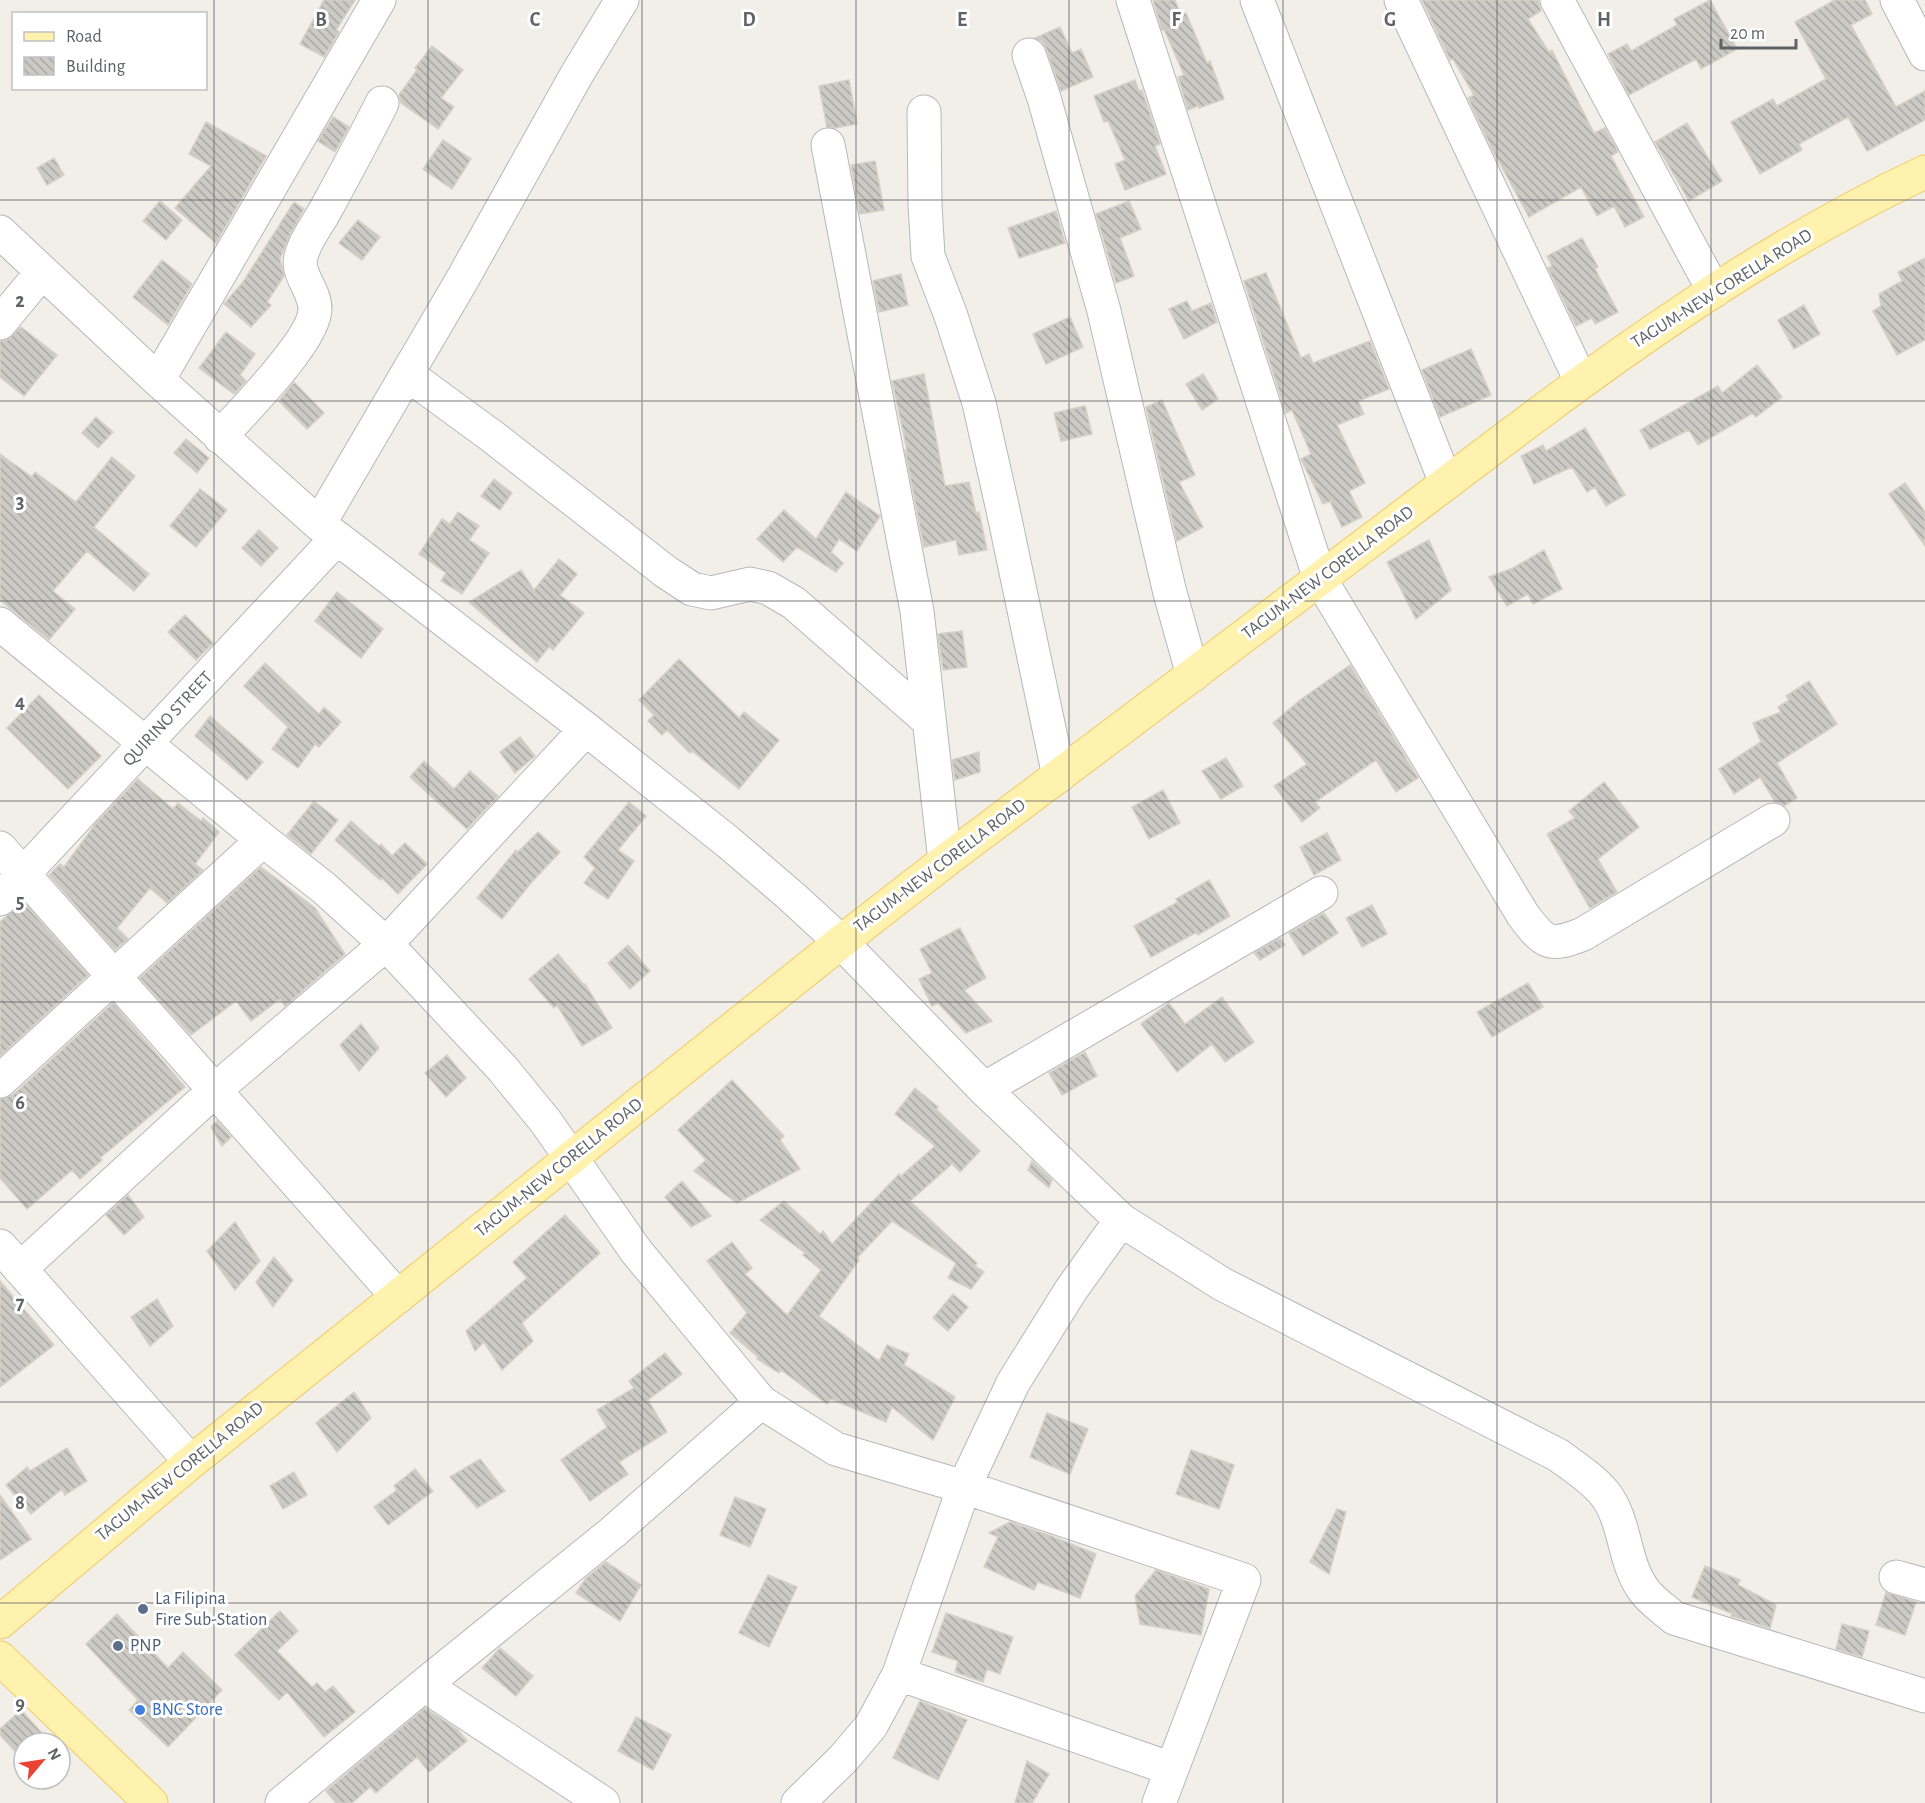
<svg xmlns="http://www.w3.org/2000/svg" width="1925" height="1803" font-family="'Alegreya Sans',sans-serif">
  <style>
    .building { fill: url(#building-back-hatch); stroke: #d6d1c6; stroke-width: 1.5 }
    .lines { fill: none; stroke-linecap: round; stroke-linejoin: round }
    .minor-casing { stroke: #b5b8bc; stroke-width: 35 }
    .major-casing { stroke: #f2c960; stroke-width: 35 }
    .minor { stroke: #fff; stroke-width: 33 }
    .major { stroke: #fff2af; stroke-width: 33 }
    .grid { fill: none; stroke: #5f6368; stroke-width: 1.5; stroke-opacity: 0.55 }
    .service-dot { fill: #5c6f8a; stroke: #fff; stroke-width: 2 }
    .shop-dot { fill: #3f7fe0; stroke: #fff; stroke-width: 2 }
    .labels { text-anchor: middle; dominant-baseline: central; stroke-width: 6; stroke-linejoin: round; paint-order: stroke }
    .street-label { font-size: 18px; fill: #5f6368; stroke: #fff }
    .service-label { font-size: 18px; fill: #4e5e75; stroke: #fff; text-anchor: start }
    .shop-label { font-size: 18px; fill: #366cbe; stroke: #fff; text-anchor: start }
    .grid-label { font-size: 20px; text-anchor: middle; font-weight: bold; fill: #5f6368; stroke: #fff; stroke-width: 6; stroke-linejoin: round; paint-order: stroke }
  </style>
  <defs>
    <pattern id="building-back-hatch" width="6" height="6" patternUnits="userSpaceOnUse" patternTransform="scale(1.5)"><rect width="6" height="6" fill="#cccac5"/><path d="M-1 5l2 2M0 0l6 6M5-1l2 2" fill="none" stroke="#a9a8a4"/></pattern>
  </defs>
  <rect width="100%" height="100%" fill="#f1efe8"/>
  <path class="building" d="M324,0h31l-19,30 3,2 -15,25 -24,-13z
    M1153,0h22l6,15 5,-2 21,50 3,-2 14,38 -25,9 -1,-2 -10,4 -10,-33 6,-2 -20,-46 -2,1z
    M1422,0h116l3,11 -13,8 21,33 3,-2 42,83 11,-5 13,24 -7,4 33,61 -19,10 -11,-21 -17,10 -16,-29 -52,30 -36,-66 -25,-53 6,-3 -21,-36 -3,1z
    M1710,0l27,49 -36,20 -5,-10 -67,36 -21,-41 19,-10 4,7 46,-26 -3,-6z
    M1835,0h30l7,14 -21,11 45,82 29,-16v29l-58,31 -19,-34 -49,27 3,6 -42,24 -29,-52 42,-23 4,7 49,-27 -31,-57z
    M1060,27l12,26 9,-4 12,28 -32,14 -15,-43 -4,-7 -7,-3z
    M432,46l31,24 -22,28 13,9 -16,22 -37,-26 -2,-8 18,-25 -2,-2z
    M849,80l8,44 -22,4 -8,-1 -8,-41z
    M1135,80l4,11 3,-1 18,54 -5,2 11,28 -41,16 -10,-26 10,-4 -17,-39 -4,1 -10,-26z
    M333,117l16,10 -14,25 -17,-11z
    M206,122l60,34 -50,87 -41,-35 36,-42 -22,-12z
    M1687,123l35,58 -33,20 -34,-59z
    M443,140l28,19 -19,30 -29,-20z
    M54,158l10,17 -17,10 -10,-17z
    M875,161l9,49 -24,4 -9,-49z
    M160,201l22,19 -16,20 -23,-19z
    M1129,201l12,28 -21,9 14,38 -18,7 -20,-69z
    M294,202l10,7 -14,25 -10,25 4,17 -17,26 4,3 -20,22 -27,-23 19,-22z
    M1056,211l9,32 -46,15 -11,-30z
    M358,220l22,17 -18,23 -23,-17z
    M1582,238l16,29 -3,2 23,43 -23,12 -3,-6 -16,8 -28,-58 4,-2 -5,-10z
    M1925,258v82l-28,15 -24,-44 8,-5 -2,-12 23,-13 -4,-9z
    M162,260l30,24 -24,41 -35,-28z
    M1266,273l35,85 8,-4 4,9 57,-22 19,48 -31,12 6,13 -27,11 28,58 -16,8 13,26 -20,10 -12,-26 -7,3 -22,-45 10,-5 -19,-44 -6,3 -42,-132z
    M901,274l7,31 -29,7 -6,-31z
    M1187,301l5,10 19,-8 6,19 -33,17 -15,-30z
    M1804,305l16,29 -26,15 -16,-29z
    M1070,317l13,30 -37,17 -13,-30z
    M21,327l36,28 -33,41 -24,-19v-36l7,-1z
    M226,332l29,22 -15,21 6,6 -12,13 -35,-26z
    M1471,349l20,46 -51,22 -18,-47z
    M1757,365l25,32 -26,20 -3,-4 -55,32 -9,-15 -39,19 -10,-19 78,-44 4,7z
    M924,374l21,112 24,-4 7,31 3,-1 8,38 -28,5 -3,-15 -32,7 -19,-97h2l-15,-69z
    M1203,374l15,25 -16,11 -16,-26z
    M294,382l30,31 -17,16 -28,-28z
    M1162,400l33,75 -16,7 24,45 -26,14 -31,-134z
    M1085,406l7,28 -31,7 -7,-28z
    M96,417l17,15 -15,16 -16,-15z
    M1585,428l40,67 -19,11 -11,-19 -8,5 -15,-25 -38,17 -13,-28 22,-11 3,6z
    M186,439l23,19 -12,15 -23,-20z
    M0,454l32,23 3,-5 41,30 36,-45 23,19 -41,51 55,47 -15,17 -47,-40 -34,40 22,18 -26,31 -49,-40z
    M494,479l18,14 -12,17 -19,-14z
    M1905,483l20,29v34l-36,-52z
    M200,489l27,21 -31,37 -26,-21z
    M846,492l34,24 -23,35 -18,-12 -8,13 12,11 -7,9 -39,-25 -14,15 -26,-23 27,-29 32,29z
    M458,512l21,14 -10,14 20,13 -27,41 -21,-13 5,-8 -27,-19 23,-35 8,5z
    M259,530l19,18 -17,18 -19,-18z
    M1429,540l22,50 -35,29 -29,-57z
    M1544,550l18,39 -29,15 -5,-10 -21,12 -18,-29 24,-9z
    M559,559l18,15 -17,21 24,18 -31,37 -4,-3 -12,15 -68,-60 52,-32 13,20z
    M337,592l46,37 -22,29 -46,-37z
    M185,615l28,28 -17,17 -28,-28z
    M962,631l5,36 -24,3 -5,-36z
    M679,659l60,59 5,-6 35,28 -40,49 -47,-38 -2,2 -23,-23 -5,5 -14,-14 6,-6 -15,-15z
    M265,663l54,51 5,-7 17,15 -22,25 -4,-3 -17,24 -26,-19 16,-22 -44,-41z
    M1350,665l68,113 -22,14 -20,-32 -61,42 5,6 -18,14 -28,-36 33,-22 -34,-41 27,-23z
    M1809,681l28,43 -60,39 20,35 -13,8 -9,-4 -15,-25 -26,17 -15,-25 42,-27 -8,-19 28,-11 -3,-5 11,-7 -3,-4z
    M39,695l62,61 -33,33 -61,-61z
    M210,716l53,46 -16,18 -52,-44z
    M520,737l15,19 -20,17 -15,-21z
    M979,752l1,20 -25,8 -3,-20z
    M1226,758l17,28 -22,13 -19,-28z
    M424,761l30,28 16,-18 28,25 -31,33 -57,-52z
    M138,779l35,30 5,-6 23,18 2,-3 16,14 -24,32 8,6 -36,33 -17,-15 -33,40 11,11 -13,11 -66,-75 11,-11 4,3 32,-44z
    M1604,782l35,45 -41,32 19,33 -27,16 -43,-74 28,-16 -6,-7z
    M1163,790l17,33 -31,16 -17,-32z
    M314,801l24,19 -27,34 -24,-19z
    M629,802l17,14 -28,34 16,11 -26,38 -24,-16 11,-15 -11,-11z
    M351,821l28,25 2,-2 11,12 13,-13 22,21 -29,30 -16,-16 -2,2 -45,-40z
    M538,832l22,20 -29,31 -29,36 -25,-21 39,-48 2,2z
    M1327,833l14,27 -27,15 -14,-28z
    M261,867l54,41 30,46 -60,52 -5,-7 -29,22 -15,-20 -45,34 -51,-57z
    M1209,880l21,36 -32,19 -1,-3 -46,25 -17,-31 44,-24 -2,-3z
    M23,902l65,73 -88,81v-134z
    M1372,905l15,29 -25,13 -16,-29z
    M1324,913l14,20 -35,23 -14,-23z
    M960,928l26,50 -22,12 28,31 -26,12 -28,-30 -6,3 -13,-27 13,-6 -12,-24z
    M1280,938l5,7 -25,15 -6,-7z
    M628,945l22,26 -20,18 -22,-26z
    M558,954l26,31 1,-1 27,44 -30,18 -25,-41 -3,3 -25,-29z
    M1528,983l15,24 -51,30 -15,-25z
    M1222,997l32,45 -29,20 -13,-18 -35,28 -36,-48 28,-21 16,21z
    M113,1003l72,84 -85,71 2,2 -22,19 -8,-9 -45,39 -27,-31v-79l13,-4z
    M361,1024l18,24 -20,23 -19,-26z
    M1085,1052l12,24 -35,19 -13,-22z
    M447,1055l19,23 -20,19 -21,-24z
    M732,1080l52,56 -4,4 20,29 -63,34 -43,-32 12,-11 -28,-30z
    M915,1088l23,19 -2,2 44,42 -20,21 -8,-8 -42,37 67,62 -2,3 9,6 -13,17 -23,-11 8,-15 -64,-42 -35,37 2,2 -40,56 60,45 8,-16 22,9 -5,11 51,32 -22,43 -41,-33 -6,15 -55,-23 -4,5 -46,-34 -2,3 -22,-14 1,-2 -28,-24 17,-20 -40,-52 25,-19 20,26 -7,6 42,41 34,-45 -18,-15 2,-2 -45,-33 24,-19 36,33 3,-3 9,13 67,-70 2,2 34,-30 -40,-32z
    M217,1121l14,16 -9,9 -11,-19z
    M1032,1161l20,19 -3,8 -21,-18z
    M682,1181l29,35 -20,11 -26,-30z
    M128,1195l16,22 -20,18 -18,-20z
    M565,1215l35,38 -78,70 11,18 -31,29 -18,-28 -9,9 -9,-20 61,-53 -14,-16z
    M235,1222l25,39 -25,29 -28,-39z
    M274,1257l19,23 -20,27 -17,-25z
    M0,1281l54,64 -54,42z
    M953,1294l15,13 -20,24 -15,-13z
    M157,1299l16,27 -23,20 -19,-29z
    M665,1353l17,21 -34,26 19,32 -48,30 9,12 -38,27 -29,-41 46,-33 -10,-17 37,-22 -5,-7z
    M354,1392l17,26 -34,34 -21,-29z
    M1047,1413l41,16 -18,45 -40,-17z
    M67,1448l20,33 -22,14 -3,-6 -31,25 -25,-29 21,-18 3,4z
    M1191,1450l43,15 -15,44 -43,-15z
    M480,1459l25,32 -28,17 -27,-31z
    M415,1469l18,22 -45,34 -14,-18 23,-17 -3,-4z
    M294,1472l13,23 -24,14 -13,-23z
    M0,1495l31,44 -31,21z
    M735,1497l31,12 -16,38 -30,-12z
    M1337,1509l9,3 -17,62 -19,-12z
    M1010,1522l44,15 42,17 -16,44 -42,-16 -4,8 -50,-23 14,-30 -9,-4z
    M606,1562l35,23 -21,36 -44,-28 10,-15z
    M1705,1566l35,14 -2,5 38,20 -6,23 -39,-12 2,-2 -41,-17z
    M1156,1570l53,19 -8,46 -61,-11 -5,-28z
    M768,1575l29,12 -28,60 -30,-14z
    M1886,1592l30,10 -11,33 -29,-10z
    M280,1611l18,20 -21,20 35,36 5,-4 8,9 8,-6 22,26 -31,25 -37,-45 -8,8 -44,-45z
    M946,1613l67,24 -13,37 -13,-5 -4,13 -28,-10 3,-11 -26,-9z
    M117,1614l51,54 15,-16 39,38 -54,57 -39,-37 9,-10 -52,-56z
    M1842,1624l27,7 -7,26 -26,-8z
    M500,1648l33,28 -17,20 -34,-28z
    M920,1701l47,19 -29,60 -45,-22z
    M425,1708l33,22 9,11 -38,31 -12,-15 -41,36 -6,-6 -18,16h-16l-10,-12z
    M21,1710l30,33h-27v18l-24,-26v-6z
    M636,1717l35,18 -18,35 -35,-19z
    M1027,1761l22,13 -17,29h-17z"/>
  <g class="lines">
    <defs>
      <path id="minor" d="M1133,0l187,579 203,336c21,28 26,33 60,19l190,-114
        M1257,0l189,483
        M1401,0l180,381
        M1557,0l157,291
        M1897,0l28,54
        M1029,55l15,43 60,213 66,282 23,82
        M924,112l1,93 3,51 23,60 28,87 24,107 56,266
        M828,145l89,466 28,250
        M0,232l158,148 161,144 267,205 142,113 63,54 50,46 143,147 137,131 101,64 336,171c16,12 34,23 47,39 21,27 18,67 38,95 7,11 21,20 31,29l251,78
        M0,323l42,-51
        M407,374l86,63 173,135 26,17 19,4 39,-9 18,4 26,15 135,118
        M158,380l221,-380
        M220,437c22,-25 95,-97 95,-128 0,-20 -21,-36 -13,-56 5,-16 16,-29 24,-44 19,-35 38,-70 56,-106
        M319,524l143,-244 115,-206 45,-74
        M0,624l263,216 61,48 62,56 116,124 44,54 90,129 125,151 75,47 128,38 280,93 -85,223
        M0,848l398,449
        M0,899l337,-361
        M0,1081l263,-241
        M984,1089l337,-196
        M0,1246l191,216
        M20,1269l195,-179 171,-146 200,-215
        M1896,1577l29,8
        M899,1674l273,95
        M424,1685l179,118
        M282,1803l142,-118 189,-153 148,-130
        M798,1803l45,-44 28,-33 28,-52 65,-187 49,-104 58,-93 50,-70"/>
      <path id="major" d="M0,1622l191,-160 650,-520 104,-81c153,-115 305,-229 458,-345 166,-126 332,-255 522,-344
        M0,1658l151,145"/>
    </defs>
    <use href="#minor" class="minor-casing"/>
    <use href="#major" class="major-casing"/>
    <use href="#minor" class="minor"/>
    <use href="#major" class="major"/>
  </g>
  <path class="grid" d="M214,0v1803M428,0v1803M642,0v1803M856,0v1803M1069,0v1803M1283,0v1803M1497,0v1803M1711,0v1803M0,200h1925M0,401h1925M0,601h1925M0,801h1925M0,1002h1925M0,1202h1925M0,1402h1925M0,1603h1925"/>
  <g class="service-dot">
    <circle cx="143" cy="1609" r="6"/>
    <circle cx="118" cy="1646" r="6"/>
  </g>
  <circle class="shop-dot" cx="140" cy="1710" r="6"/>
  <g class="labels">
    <g class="street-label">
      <text transform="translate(1722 289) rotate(-32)">TAGUM-NEW CORELLA ROAD</text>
      <text transform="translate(1328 573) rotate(-37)">TAGUM-NEW CORELLA ROAD</text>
      <text transform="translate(168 719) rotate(-47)">QUIRINO STREET</text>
      <text transform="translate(940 866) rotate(-37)">TAGUM-NEW CORELLA ROAD</text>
      <text transform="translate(559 1168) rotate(-39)">TAGUM-NEW CORELLA ROAD</text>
      <text transform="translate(180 1472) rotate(-39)">TAGUM-NEW CORELLA ROAD</text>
    </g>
    <g class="service-label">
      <text x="155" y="1599">La Filipina<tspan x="155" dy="21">Fire Sub-Station</tspan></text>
      <text x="130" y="1646">PNP</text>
    </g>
    <g class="shop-label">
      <text x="152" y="1710">BNC Store</text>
    </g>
  </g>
  <g class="grid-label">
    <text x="321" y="26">B</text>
    <text x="535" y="26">C</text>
    <text x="749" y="26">D</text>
    <text x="962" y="26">E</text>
    <text x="1176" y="26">F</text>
    <text x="1390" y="26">G</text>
    <text x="1604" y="26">H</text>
    <text x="20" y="307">2</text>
    <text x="20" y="508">3</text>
    <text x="20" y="708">4</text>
    <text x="20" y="908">5</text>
    <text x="20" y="1109">6</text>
    <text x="20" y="1309">7</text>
    <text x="20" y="1509">8</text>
    <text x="20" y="1710">9</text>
  </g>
  <rect x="12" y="12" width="195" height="78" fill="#ffffff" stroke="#bfc1c3" stroke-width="1.5"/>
  <rect x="24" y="32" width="30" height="9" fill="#fff2af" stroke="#bfc1c3" stroke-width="1.5"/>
  <text x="66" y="42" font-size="18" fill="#5f6368">Road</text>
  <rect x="24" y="57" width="30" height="18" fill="url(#building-back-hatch)" stroke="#bfc1c3" stroke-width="1.5"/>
  <text x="66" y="72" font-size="18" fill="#5f6368">Building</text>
  <g transform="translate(42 1761) rotate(61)"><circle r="28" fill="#ffffff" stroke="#bfc1c3" stroke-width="1.5"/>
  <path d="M0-4.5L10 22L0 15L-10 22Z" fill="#ea4335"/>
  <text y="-9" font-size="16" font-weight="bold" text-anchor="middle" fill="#5f6368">N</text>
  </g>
  <path d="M1721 39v9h75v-9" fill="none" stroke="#5f6368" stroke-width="3"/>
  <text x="1730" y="39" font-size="18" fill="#5f6368" stroke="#ffffff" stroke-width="4.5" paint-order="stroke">20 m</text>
</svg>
